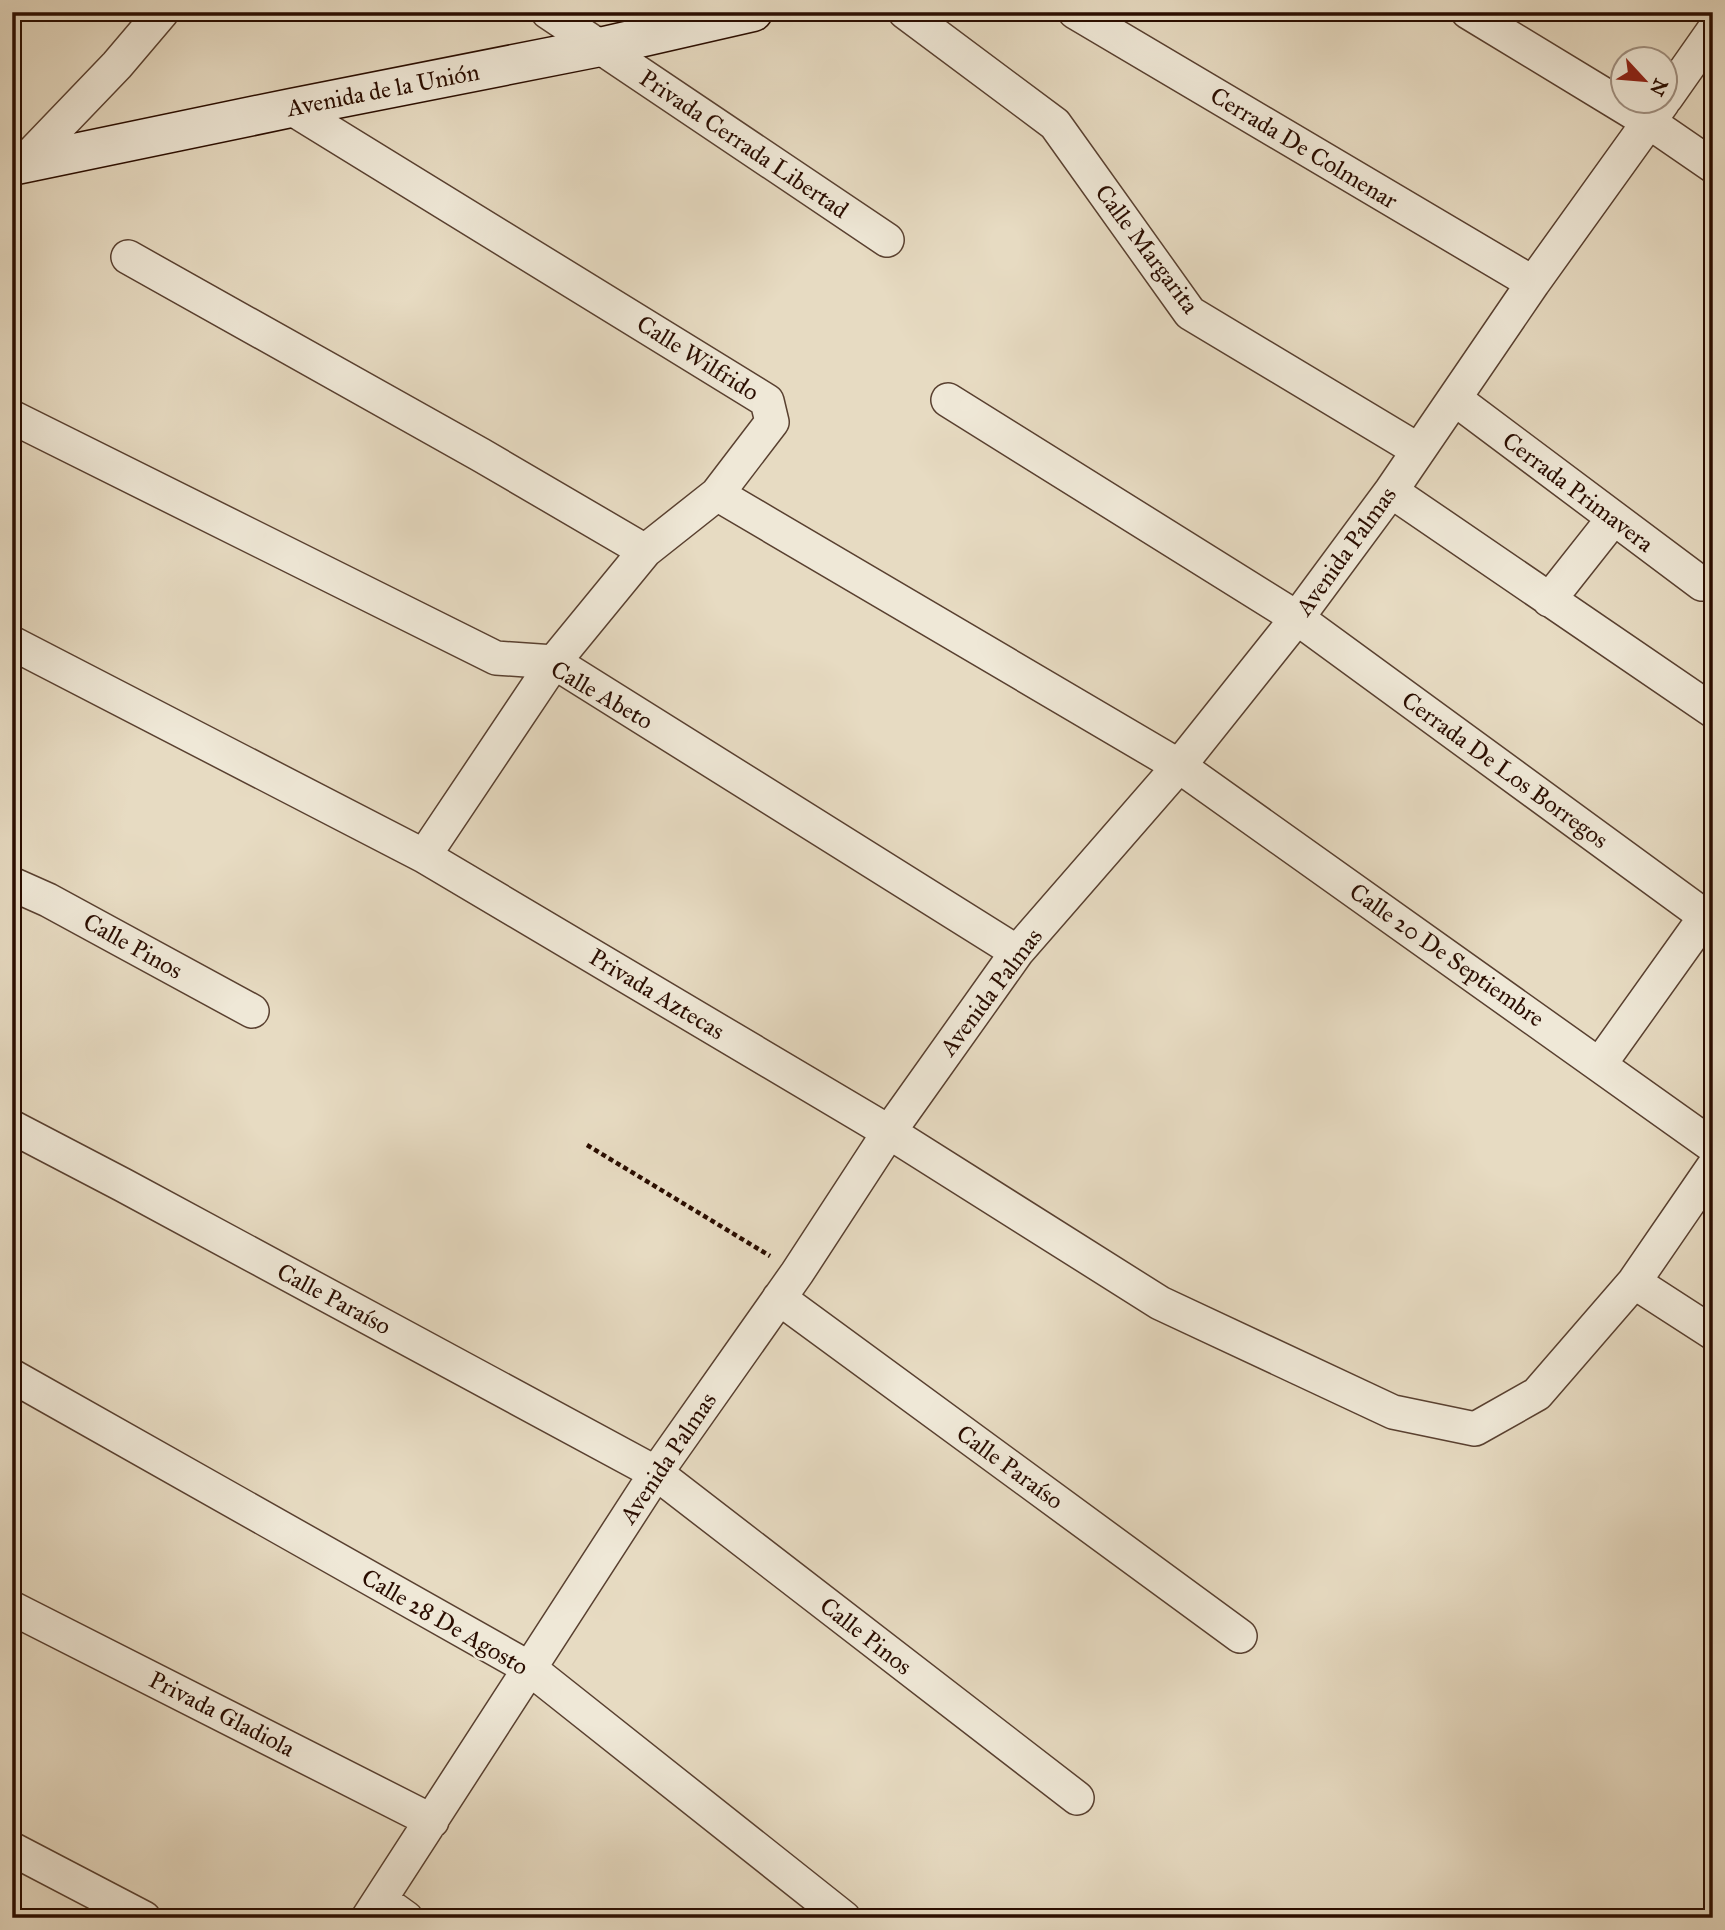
<svg xmlns="http://www.w3.org/2000/svg" width="1725" height="1930" font-family="'IM FELL Great Primer',serif">
  <style>
    .lines { fill: none; stroke-linecap: round; stroke-linejoin: round }
    .street-casing { stroke: #594030; stroke-width: 36 }
    .secondary-casing { stroke: #2a0d00; stroke-width: 41 }
    .path { stroke: #2a0d00; stroke-width: 4.5; stroke-dasharray: 5 3.5; stroke-linecap: butt }
    .street { stroke: #efe8d7; stroke-width: 33 }
    .secondary { stroke: #efe8d7; stroke-width: 38 }
    .labels { text-anchor: middle; dominant-baseline: central; stroke-width: 5; stroke-linejoin: round; paint-order: stroke }
    .street-label { font-size: 24px; fill: #2a0d00; stroke: #efe8d7 }
  </style>
  <rect width="100%" height="100%" fill="#e7dbc2"/>
  <filter id="stains"><feTurbulence type="fractalNoise" baseFrequency=".00286" numOctaves="4"/><feColorMatrix values="0 0 0 0 .2 0 0 0 0 .09 0 0 0 0 .02 0 0 0 .5 -.17"/></filter>
  <radialGradient id="worn" r=".72"><stop offset=".6" stop-color="#630" stop-opacity="0"/><stop offset="1" stop-color="#630" stop-opacity=".3"/></radialGradient>
  <g class="lines">
    <defs>
      <path id="street" d="M548,12l339,228
        M905,12l150,112 135,189 228,137
        M1075,12l458,271
        M1468,12l181,110 64,44
        M1666,98l47,-67
        M22,164l95,-99 45,-53
        M128,257l353,198 164,96 72,-57 55,-72 -5,-21 -476,-293
        M1455,399l247,185
        M948,400l349,218 416,304
        M12,417l484,241 58,4 463,290
        M1391,491l322,220
        M717,494l462,272 534,380
        M1549,600l64,-81
        M12,643l412,213 465,276 271,171 233,109 82,17 62,-35 97,-112 79,-115
        M424,856l130,-194 91,-111
        M12,884l36,16 204,111
        M1600,1064l105,-147
        M12,1127l111,58 533,288 421,325
        M1634,1282l79,51
        M779,1298l461,338
        M12,1376l517,292 315,250
        M12,1608l420,213
        M12,1849l132,69
        M381,1900l25,18
        M368,1918l288,-445 141,-200 92,-141 128,-180 162,-186 118,-148 94,-127 142,-208 130,-181"/>
      <path id="secondary" d="M12,166l279,-58 309,-61 153,-35"/>
    </defs>
    <use href="#street" class="street-casing"/>
    <use href="#secondary" class="secondary-casing"/>
    <path class="path" d="M587,1145l183,111"/>
    <use href="#street" class="street"/>
    <use href="#secondary" class="secondary"/>
  </g>
  <g class="labels">
    <g class="street-label">
      <text transform="translate(383 90) rotate(-11)">Avenida de la Unión</text>
      <text transform="translate(744 144) rotate(34)">Privada Cerrada Libertad</text>
      <text transform="translate(1304 148) rotate(31)">Cerrada De Colmenar</text>
      <text transform="translate(1147 249) rotate(53)">Calle Margarita</text>
      <text transform="translate(698 358) rotate(32)">Calle Wilfrido</text>
      <text transform="translate(1578 492) rotate(37)">Cerrada Primavera</text>
      <text transform="translate(1346 551) rotate(-54)">Avenida Palmas</text>
      <text transform="translate(602 695) rotate(30)">Calle Abeto</text>
      <text transform="translate(1505 770) rotate(36)">Cerrada De Los Borregos</text>
      <text transform="translate(133 946) rotate(29)">Calle Pinos</text>
      <text transform="translate(1447 955) rotate(35)">Calle 20 De Septiembre</text>
      <text transform="translate(991 992) rotate(-53)">Avenida Palmas</text>
      <text transform="translate(657 994) rotate(31)">Privada Aztecas</text>
      <text transform="translate(334 1299) rotate(28)">Calle Paraíso</text>
      <text transform="translate(668 1458) rotate(-56)">Avenida Palmas</text>
      <text transform="translate(1010 1467) rotate(36)">Calle Paraíso</text>
      <text transform="translate(445 1622) rotate(30)">Calle 28 De Agosto</text>
      <text transform="translate(866 1636) rotate(38)">Calle Pinos</text>
      <text transform="translate(222 1714) rotate(27)">Privada Gladiola</text>
    </g>
  </g>
  <rect width="1725" height="1930" fill="none" stroke="#e7dbc2" stroke-width="42"/>
  <rect x="14" y="14" width="1697" height="1902" fill="none" stroke="#2a0d00" stroke-width="3.5"/>
  <rect x="21" y="21" width="1683" height="1888" fill="none" stroke="#2a0d00" stroke-width="2"/>
  <g transform="translate(1644 80) rotate(116)"><circle r="33" fill="#efe8d7" stroke="#a09081" stroke-width="2"/>
  <path d="M0-5L12 26L0 18L-12 26Z" fill="#8f2418"/>
  <text y="-10" font-size="19" font-weight="bold" text-anchor="middle" fill="#2a0d00">N</text>
  </g>
  <rect width="100%" height="100%" filter="url(#stains)"/>
  <rect width="100%" height="100%" fill="url(#worn)"/>
</svg>
